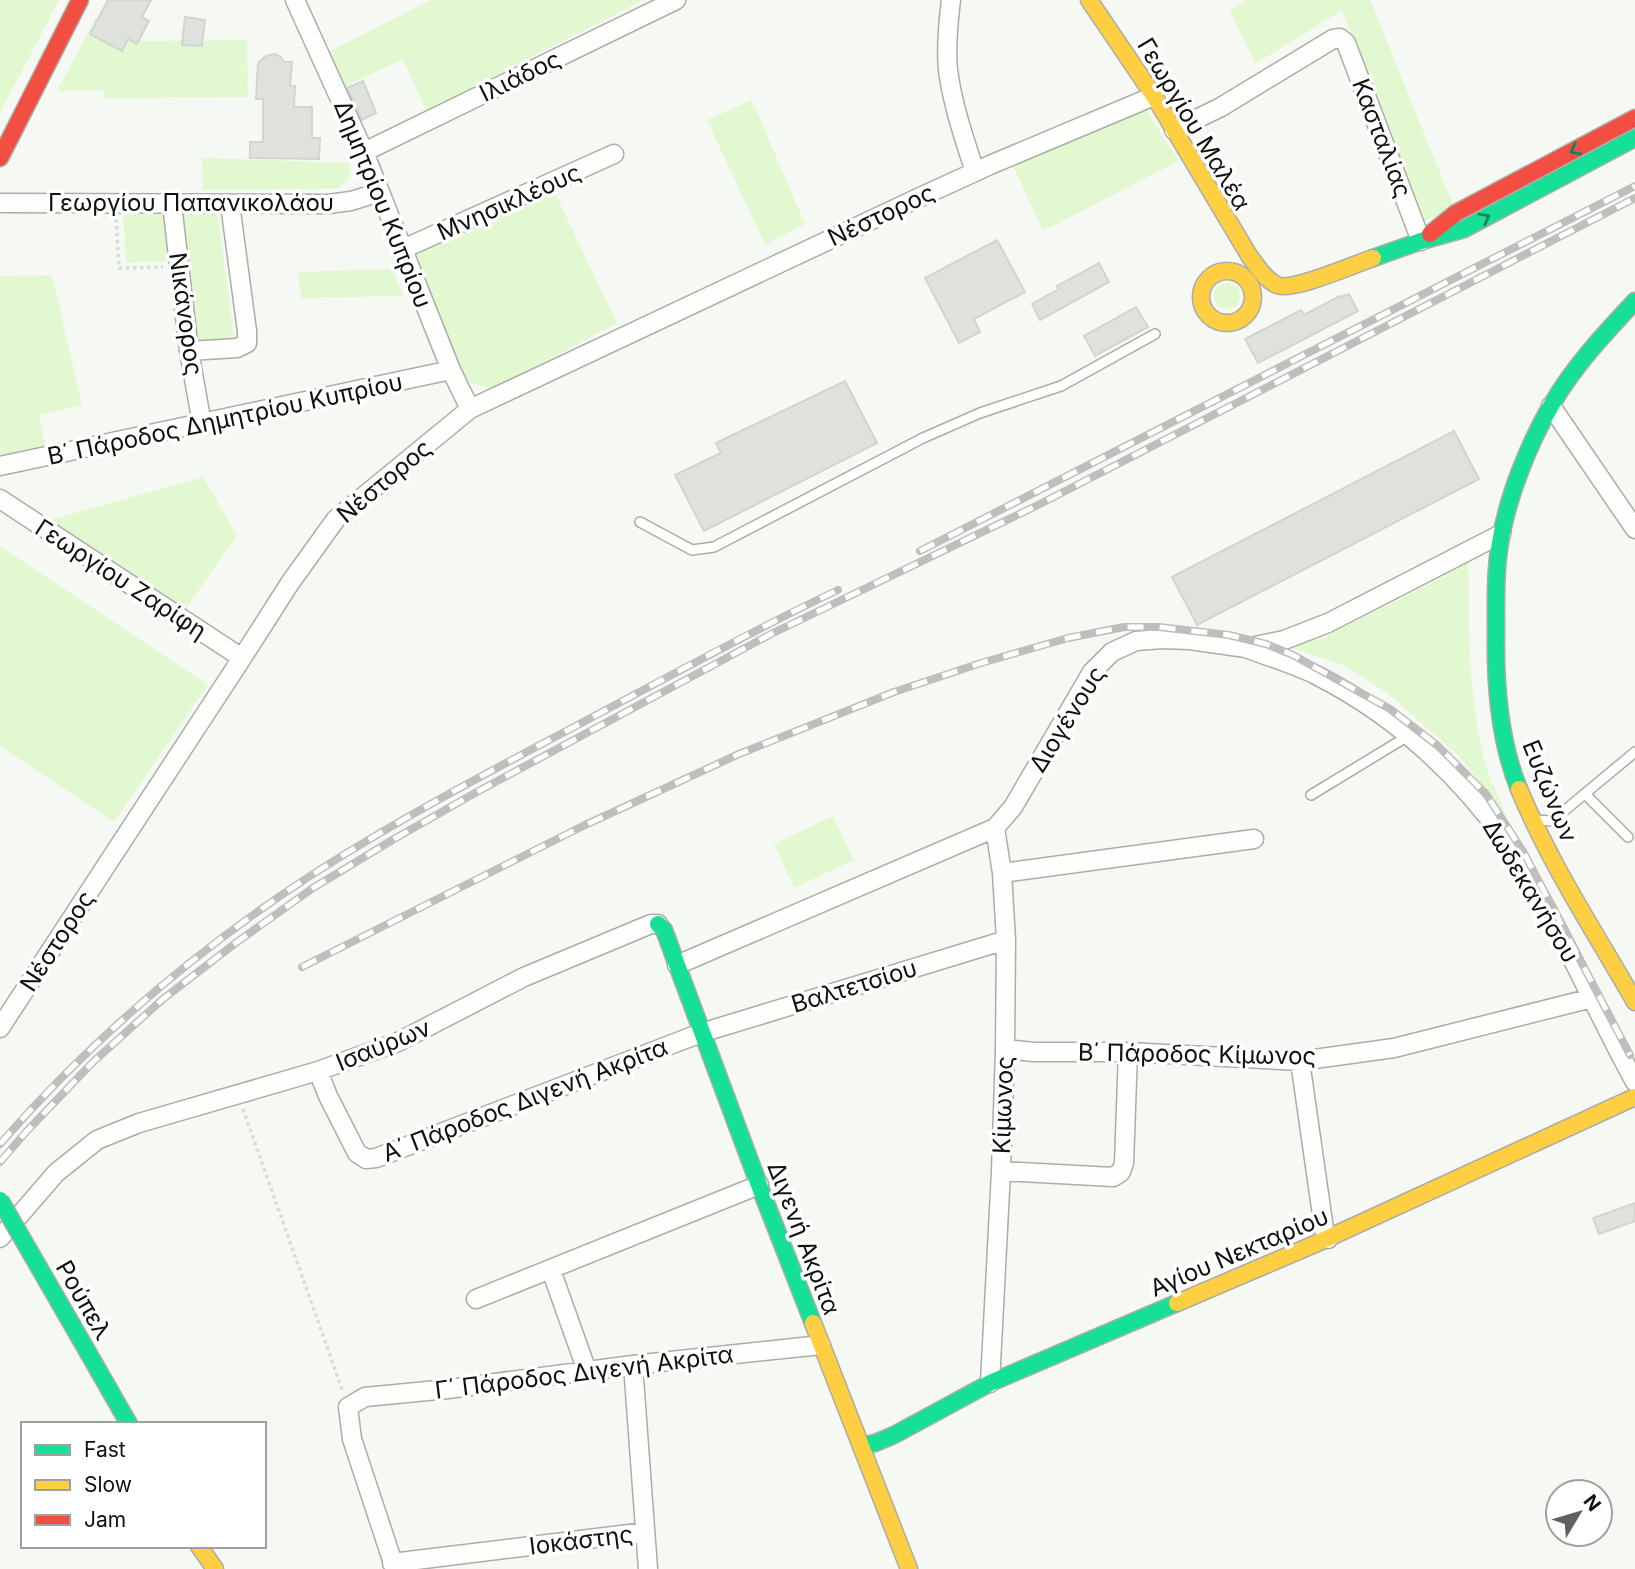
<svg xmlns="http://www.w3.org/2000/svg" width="1635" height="1569" font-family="Inter,sans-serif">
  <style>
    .green { fill: #e2f8d0 }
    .building { fill: #dee1dc; stroke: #d2d4cf; stroke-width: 2 }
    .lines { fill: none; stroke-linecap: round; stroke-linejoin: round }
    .lane-casing { stroke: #aaada8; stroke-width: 12 }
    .street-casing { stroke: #aaada8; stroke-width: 21 }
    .fast-casing { stroke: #aaada8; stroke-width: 19 }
    .slow-casing { stroke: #aaada8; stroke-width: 19 }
    .jam-casing { stroke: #aaada8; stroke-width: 19 }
    .path { stroke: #dbdbda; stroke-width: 3.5; stroke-dasharray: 3.5 3.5; stroke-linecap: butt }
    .lane { stroke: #fefefd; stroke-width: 9 }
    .street { stroke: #fefefd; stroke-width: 18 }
    .fast { stroke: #16e098; stroke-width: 16 }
    .slow { stroke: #ffcf43; stroke-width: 16 }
    .jam { stroke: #f24e42; stroke-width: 16 }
    .rail-casing { stroke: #bebebd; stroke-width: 8 }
    .rail { stroke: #fff; stroke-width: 5; stroke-dasharray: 16; stroke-linecap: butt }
    .fast-bridge-casing { stroke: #aaada8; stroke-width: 19; stroke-linecap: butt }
    .fast-bridge { stroke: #16e098; stroke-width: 16 }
    .oneway { stroke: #13835a }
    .labels { text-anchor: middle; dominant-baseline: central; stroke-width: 7; stroke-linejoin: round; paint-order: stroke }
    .street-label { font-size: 24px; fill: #0f110e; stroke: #fff }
  </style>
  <rect width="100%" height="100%" fill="#f6f9f3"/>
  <path class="green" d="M0,0h59l-59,113z
    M431,0h212l-217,111 -23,-52 -64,30 -15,-35z
    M1246,0h124l84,207 -33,16 -79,-213 -87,54 -25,-54z
    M96,17l46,24 105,-1 1,57 -144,1 -1,-8 -46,1z
    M752,100l53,124 -40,21 -58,-125z
    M1144,107l35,54 -136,70 -31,-68z
    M202,158l148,5c0,15 0,18 -14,26l-133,1z
    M553,189l64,134 -125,66 -30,-9 -54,-129z
    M167,210l4,51 -45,2 -3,-52z
    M182,214l36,1 16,122 -37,4z
    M392,269l11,27 -102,2 -3,-26z
    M52,275l30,130 -43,10 7,34 -46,10v-183z
    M1214 296a13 13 0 1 1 26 0a13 13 0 1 1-26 0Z
    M203,477l34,58 -52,75 -135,-90z
    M0,546l208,139 -94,137 -114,-76z
    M1468,562c1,65 0,129 15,193 6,23 17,45 25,66l-14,-20 -34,-44 -74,-65 -41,-26 -59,-20 35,-7 122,-62z
    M833,816l21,44 -60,28 -20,-44z"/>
  <path class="building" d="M108,0h43l-9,17 7,4 -12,23 -9,-5 -6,12 -32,-17z
    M185,17l20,3 -3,26 -20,-1z
    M275,54l6,3 3,5h8l-2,24h5l-1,21h18v31h8l-1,21 -69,-1v-16h13v-43h-7l2,-36 8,-7z
    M363,81l13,32 -14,7 -15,-32z
    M997,240l28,52 -51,27 6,13 -21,11 -34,-65z
    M1099,263l10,19 -69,38 -8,-16 27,-15 -2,-3z
    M1349,294l9,17 -100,52 -13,-24 56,-29 3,5 36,-19 1,1z
    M1136,307l12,20 -53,29 -11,-20z
    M845,381l32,62 -173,88 -29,-56 46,-22 -5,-10z
    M1454,431l25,48 -282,146 -25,-48z
    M1635,1203v18l-36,13 -6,-16z"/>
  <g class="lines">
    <defs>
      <path id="lane" d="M640,522l52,28 22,-3 209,-109 57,-25 81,-27 94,-52
        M1585,794l43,43
        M1311,795l97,-59
        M1534,820l18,1 83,-69"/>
      <path id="street" d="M295,0l69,152 87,218 19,39
        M951,0c-3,24 -6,53 -2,77 5,32 16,64 26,95
        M1174,130l47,-23 112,-68 7,-1 6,5 75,198
        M364,152l312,-152
        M0,203l328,1 23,-3 29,-9
        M172,204l17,147 13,73
        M403,249l211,-95
        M189,351l48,-3 10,-5v-12l-17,-127
        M1551,406l84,123
        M0,466l451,-96
        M0,499l242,159
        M1246,648c23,9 48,16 70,27 77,39 140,96 191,167 8,11 14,24 22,36 39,66 69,137 106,204
        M1002,873l252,-34
        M677,965l318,-137 18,-21 79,-135 20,-20 24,-11 26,-2 28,1 56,8 38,-8 44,-17 173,-89
        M0,1028l242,-370 48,-75 46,-64 134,-110 446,-210 74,-34 164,-69
        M1005,1049l29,3h94l172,9 94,-13 198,-50
        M1300,1061l24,168 4,10
        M318,1071l10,25 29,57 9,6 10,-1 325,-125 305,-93
        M1001,1171l112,6 8,-5 3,-9 4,-111
        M0,1238l56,-65 41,-33 42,-17 179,-52 80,-29 126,-65 127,-53h7
        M551,1270l36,101
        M476,1299l283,-114
        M633,1365l15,204
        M990,1383l11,-212 4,-122 1,-109 -4,-67 -7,-45
        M392,1563l253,-31
        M395,1569l-43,-130 -4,-32 17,-10 83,-8 185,-24 188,-20"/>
      <path id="fast" d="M1373,258l48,-17 43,-12 171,-91
        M1519,789c-20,-49 -24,-104 -23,-156 0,-30 -1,-61 4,-90 7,-45 29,-100 52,-139 22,-38 53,-71 83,-103
        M658,924l6,6 95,255 54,138
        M78,1335l51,89
        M861,1446l14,-3 19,-8 96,-52 187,-80"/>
      <path id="slow" d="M1089,0l65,96 96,161c8,10 15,23 27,28 15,7 78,-21 96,-27
        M1201 297a26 26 0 1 1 52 0a26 26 0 1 1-52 0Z
        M1519,789c31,75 76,143 116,213
        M1177,1303l138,-59 320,-147
        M813,1323l96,246
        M199,1546l16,23"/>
      <path id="jam" d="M0,158l80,-158
        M1430,234l26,-21 179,-95"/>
    </defs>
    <use href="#lane" class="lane-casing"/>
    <use href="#street" class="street-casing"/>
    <use href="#fast" class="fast-casing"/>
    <use href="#slow" class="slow-casing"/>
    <use href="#jam" class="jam-casing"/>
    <path class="path" d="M116,219l3,49 44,-1
      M243,1109l100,283"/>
    <use href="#lane" class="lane"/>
    <use href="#street" class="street"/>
    <use href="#fast" class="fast"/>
    <use href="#slow" class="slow"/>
    <use href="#jam" class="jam"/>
    <defs>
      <path id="rail" d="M920,551l715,-365
        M302,967l281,-141 156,-72 155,-62 87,-29 87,-25 56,-11h35l70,8 37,9 27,11 97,54 48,37 48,48 38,59 106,202
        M0,1144c89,-102 194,-192 307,-266 85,-55 174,-102 263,-149 89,-47 177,-96 268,-139
        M0,1162l26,-30 67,-70 70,-63 74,-57 76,-54 81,-49 81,-46 296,-159 265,-128 599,-308"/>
    </defs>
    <use href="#rail" class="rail-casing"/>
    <use href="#rail" class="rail"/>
    <defs>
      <path id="fast-bridge" d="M0,1200l78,135"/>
    </defs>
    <use href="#fast-bridge" class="fast-bridge-casing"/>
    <use href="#fast-bridge" class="fast-bridge"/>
  </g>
  <defs><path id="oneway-chevron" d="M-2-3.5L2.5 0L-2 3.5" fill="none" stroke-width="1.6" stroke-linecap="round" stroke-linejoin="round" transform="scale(1.75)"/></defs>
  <g class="oneway">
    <use href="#oneway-chevron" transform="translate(1575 150) rotate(152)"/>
    <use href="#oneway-chevron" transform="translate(1485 218) rotate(-28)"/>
  </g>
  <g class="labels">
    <g class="street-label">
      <text transform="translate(520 76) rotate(-26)">Ιλιάδος</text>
      <text transform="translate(1194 124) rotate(59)">Γεωργίου Μαλέα</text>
      <text transform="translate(1382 138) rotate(69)">Κασταλίας</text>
      <text x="191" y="202">Γεωργίου Παπανικολάου</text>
      <text transform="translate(509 202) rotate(-24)">Μνησικλέους</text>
      <text transform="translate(383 204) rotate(68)">Δημητρίου Κυπρίου</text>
      <text transform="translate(881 215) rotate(-25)">Νέστορος</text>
      <text transform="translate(186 314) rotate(82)">Νικάνορος</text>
      <text transform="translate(225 419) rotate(-12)">Β΄ Πάροδος Δημητρίου Κυπρίου</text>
      <text transform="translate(384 481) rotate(-40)">Νέστορος</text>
      <text transform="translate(121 579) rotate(33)">Γεωργίου Ζαρίφη</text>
      <text transform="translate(1067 719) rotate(-58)">Διογένους</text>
      <text transform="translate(1550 791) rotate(68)">Ευζώνων</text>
      <text transform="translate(1531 891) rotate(59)">Δωδεκανήσου</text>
      <text transform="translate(57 941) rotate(-57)">Νέστορος</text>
      <text transform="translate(854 986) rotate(-17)">Βαλτετσίου</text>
      <text transform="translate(383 1045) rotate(-22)">Ισαύρων</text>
      <text transform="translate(1197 1054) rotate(1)">Β΄ Πάροδος Κίμωνος</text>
      <text transform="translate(525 1100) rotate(-21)">Α΄ Πάροδος Διγενή Ακρίτα</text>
      <text transform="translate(1003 1105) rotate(-88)">Κίμωνος</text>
      <text transform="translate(804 1238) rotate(69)">Διγενή Ακρίτα</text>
      <text transform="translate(1239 1252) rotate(-23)">Αγίου Νεκταρίου</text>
      <text transform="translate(84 1300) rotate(60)">Ρούπελ</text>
      <text transform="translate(584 1372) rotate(-7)">Γ΄ Πάροδος Διγενή Ακρίτα</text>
      <text transform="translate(581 1540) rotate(-7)">Ιοκάστης</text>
    </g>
  </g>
  <rect x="21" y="1422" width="245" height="126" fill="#ffffff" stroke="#9fa09f" stroke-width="2"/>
  <rect x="35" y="1445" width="35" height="10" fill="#16e098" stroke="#9fa09f" stroke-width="2"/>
  <text x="84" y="1457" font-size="21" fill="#0f110e">Fast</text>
  <rect x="35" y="1480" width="35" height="10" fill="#ffcf43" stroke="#9fa09f" stroke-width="2"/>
  <text x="84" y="1492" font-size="21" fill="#0f110e">Slow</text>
  <rect x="35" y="1515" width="35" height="10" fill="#f24e42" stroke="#9fa09f" stroke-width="2"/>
  <text x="84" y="1527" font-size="21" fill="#0f110e">Jam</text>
  <g transform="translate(1579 1513) rotate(52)"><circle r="33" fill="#ffffff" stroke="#9fa09f" stroke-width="2"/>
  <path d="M0-5L12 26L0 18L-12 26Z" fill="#60625e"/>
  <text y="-10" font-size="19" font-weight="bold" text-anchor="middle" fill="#0f110e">N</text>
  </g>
</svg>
